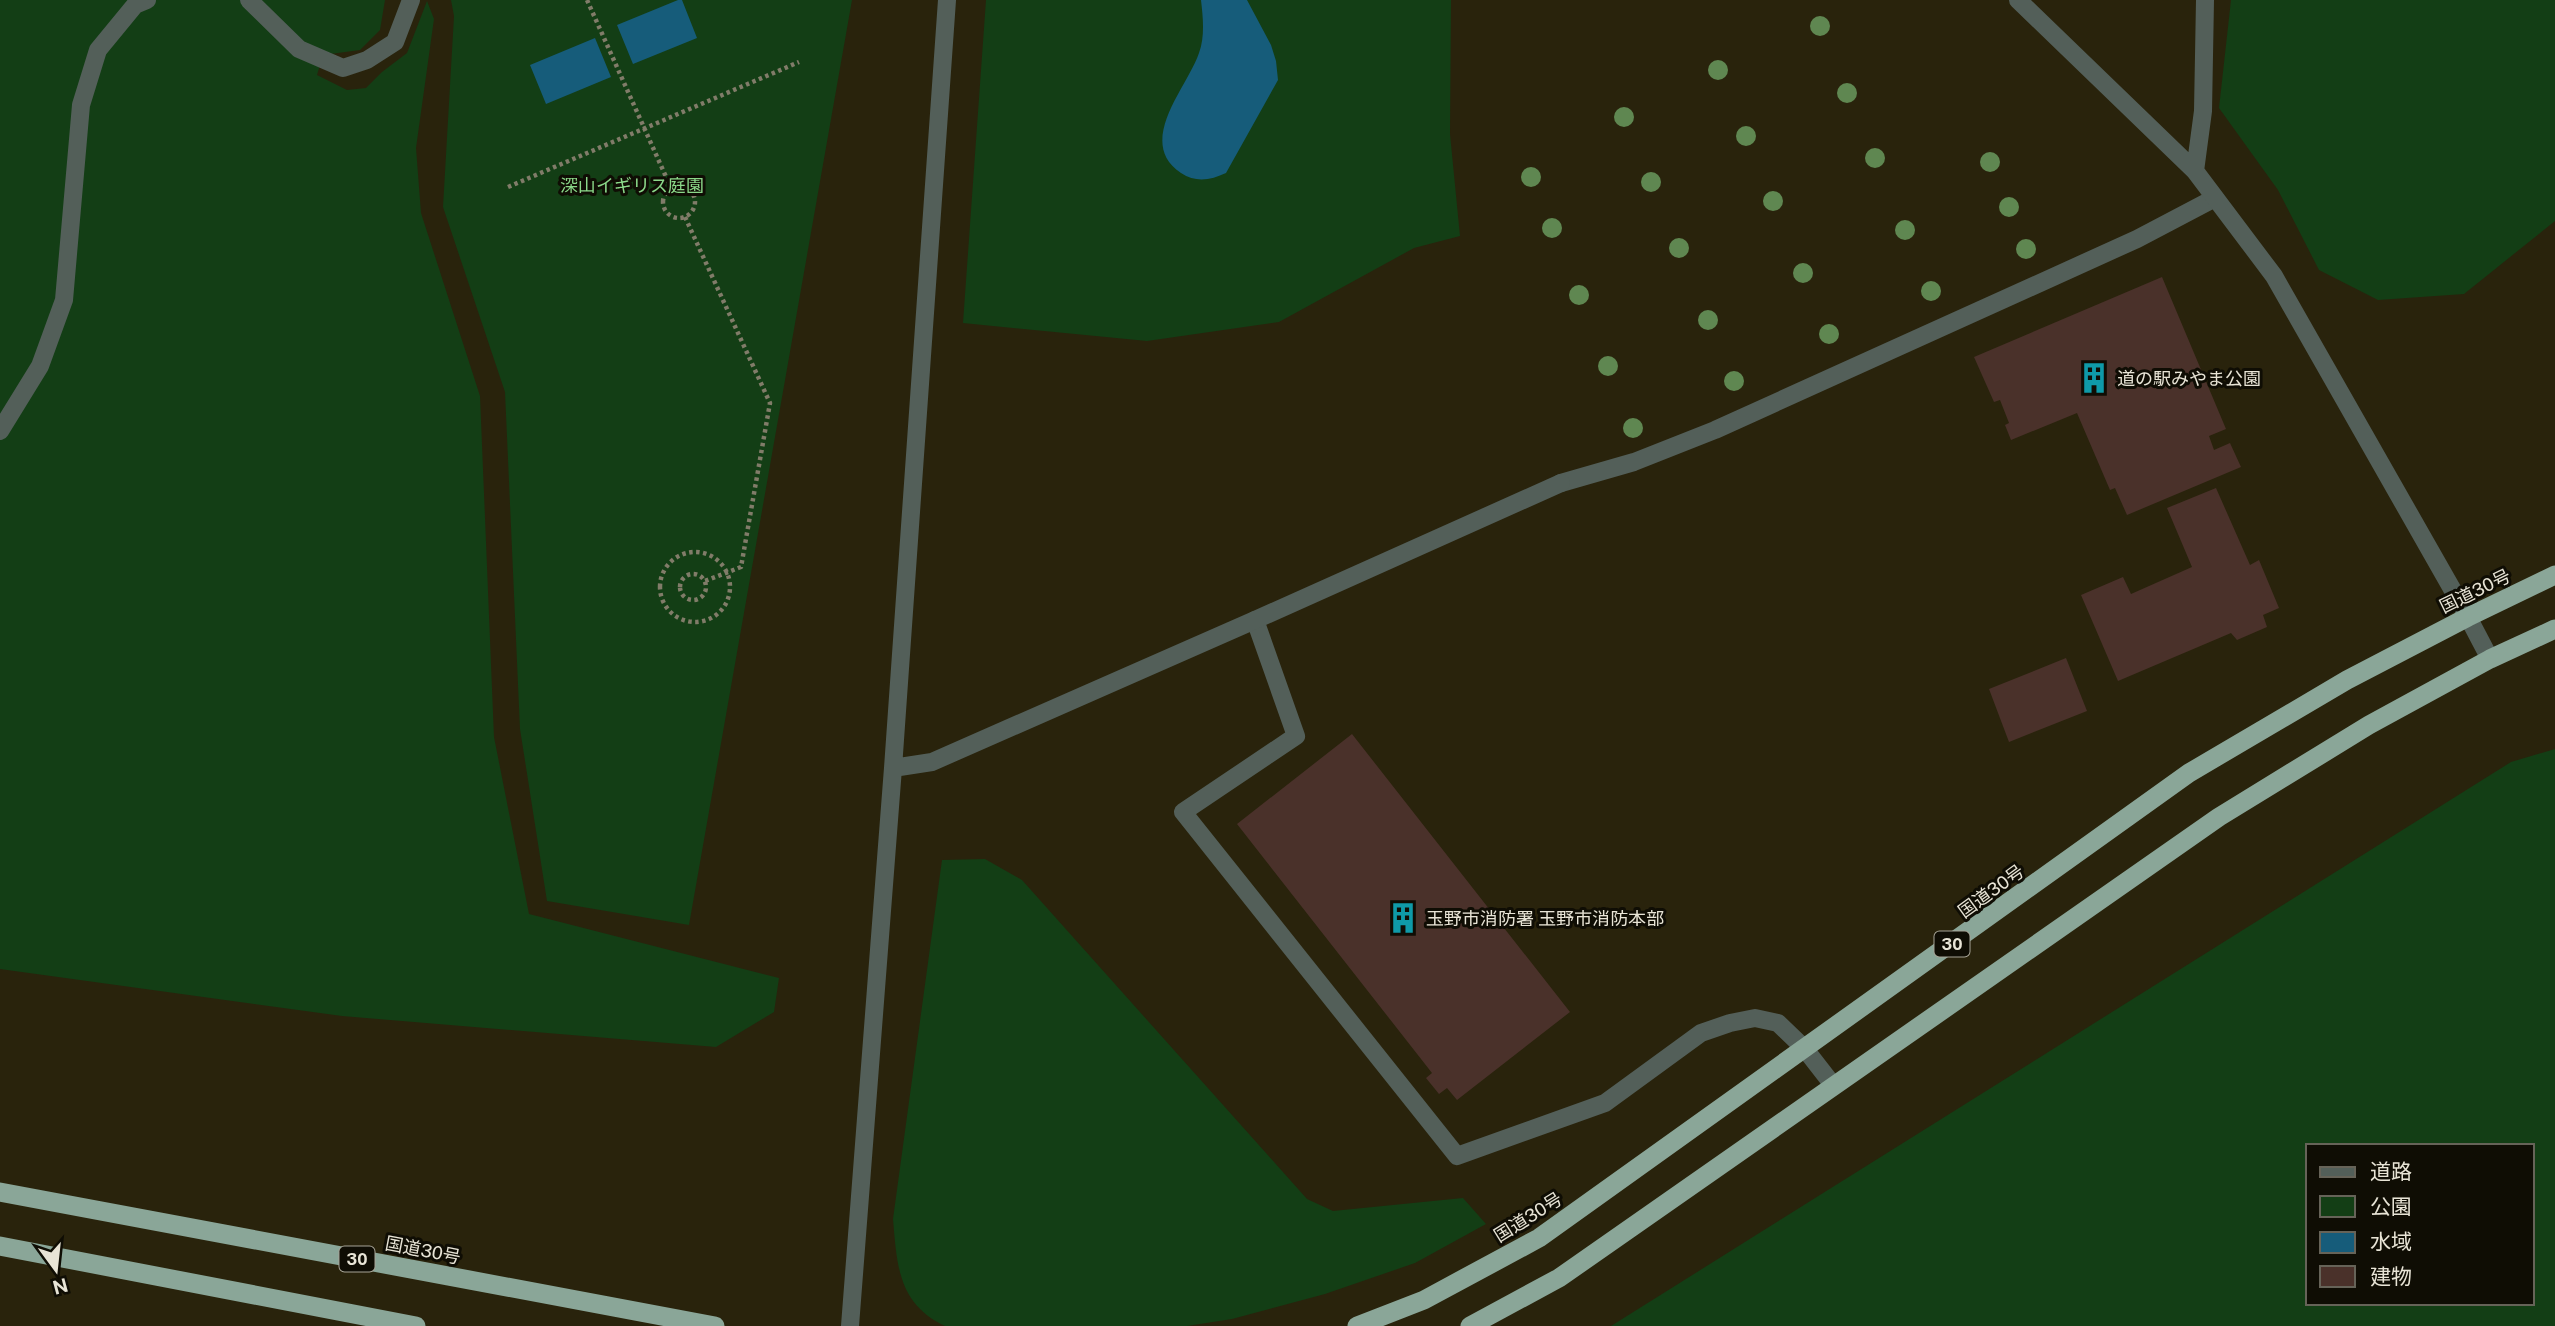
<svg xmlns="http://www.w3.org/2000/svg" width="2555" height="1326" font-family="'Public Sans','Noto Sans JP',sans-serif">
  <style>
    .green { fill: #133e15; fill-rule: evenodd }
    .water { fill: #165c7a }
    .building { fill: #4a312a }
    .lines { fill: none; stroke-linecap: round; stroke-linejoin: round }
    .path { stroke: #817c69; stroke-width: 4.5; stroke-dasharray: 3.5 3.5; stroke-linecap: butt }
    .service { stroke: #535f59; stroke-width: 18 }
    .tertiary { stroke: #535f59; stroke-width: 18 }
    .trunk { stroke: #8aa698; stroke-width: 19 }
    .tree { fill: #5f8751 }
    .labels { text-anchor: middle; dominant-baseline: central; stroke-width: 6; stroke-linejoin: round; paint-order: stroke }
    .shield { fill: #0f0d04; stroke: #a7a497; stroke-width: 2 }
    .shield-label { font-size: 16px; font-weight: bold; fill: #e8e4d6 }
    .park-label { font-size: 18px; fill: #8bd889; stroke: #0f0d04 }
    .poi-label { font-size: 18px; fill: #e8e4d6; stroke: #0f0d04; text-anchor: start }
    .street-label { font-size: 18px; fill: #e8e4d6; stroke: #0f0d04 }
  </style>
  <rect width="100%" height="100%" fill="#29230c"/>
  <path class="green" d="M0,0h385l-5,30 -20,20 -37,5 -6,20 30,15 19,-2 16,-16 25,-19 20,-52 7,18 -18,129 5,65 59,183 14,341 35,177 250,64 -5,34 -58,35 -374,-31 -342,-47z
    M451,0h401l-163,925 -142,-24 -27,-172 -15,-337 -62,-185 11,-191z
    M986,0h465l-1,134 10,102 -46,12 -135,74 -132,19 -184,-18z
    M2231,0h324v221l-91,73 -86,6 -59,-30 -41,-80 -59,-82z
    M2555,749v577h-944l900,-564zM2308,1146h224v157h-224z
    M985,859l37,21 285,319 26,12 130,-13 23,26 -71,39 -90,31 -93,25 -45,7h-242c-47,-22 -48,-61 -52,-107l49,-359z"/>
  <path class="water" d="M678,0h4l15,38 -64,26 -16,-39z
    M1201,0h46l24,45 5,16 2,19 -52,93c-15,7 -30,10 -45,0 -46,-31 6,-85 18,-120 6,-17 4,-35 2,-53z
    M595,38l16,39 -65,27 -16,-39z"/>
  <path class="building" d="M2162,277l64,152 -17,7 5,14 16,-7 11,24 -114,48 -12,-27 -5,2 -33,-77 -66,27 -6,-15 4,-2 -9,-23 -6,2 -20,-45z
    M2216,488l34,77 9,-5 20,48 -16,7 4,12 -30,13 -6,-7 -113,48 -37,-86 42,-18 8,17 61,-27 -25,-59z
    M2066,658l21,53 -78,31 -20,-53z
    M1352,734l218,278 -113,88 -10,-12 -8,6 -13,-16 6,-5 -195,-249z"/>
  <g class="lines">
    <path class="path" d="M587,0l84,188
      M663 202a16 16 0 1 1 32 0a16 16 0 1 1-32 0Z
      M508,187l291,-125
      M685,217l85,186 -29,164 -36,14
      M660 587a35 35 0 1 1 70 0a35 35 0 1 1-70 0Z
      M680 587a13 13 0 1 1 26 0a13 13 0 1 1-26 0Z"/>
    <path class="service" d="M249,0l50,49 44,19 24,-8 28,-18 16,-42
      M0,431l40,-65 24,-66 17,-195 17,-55 37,-45 12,-5
      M1561,483l73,-21 81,-32 422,-191 78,-41
      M1255,620l41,116 -113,76 274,344 148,-53 96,-70 29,-10 25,-5 23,5 27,26 28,36"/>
    <path class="tertiary" d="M2018,0l177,171 79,105 194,341 22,42
      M2195,171l8,-60 2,-111
      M893,768l39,-6 323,-142 306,-137
      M850,1326l43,-558 54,-768"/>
    <path class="trunk" d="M0,1192l715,134
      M0,1246l416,80
      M1357,1326l67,-26 115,-62 650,-465 158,-93 121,-63 87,-42
      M1470,1326l89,-48 660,-461 150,-92 121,-66 65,-30"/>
  </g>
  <g class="tree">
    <circle cx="1820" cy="26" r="10"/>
    <circle cx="1718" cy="70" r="10"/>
    <circle cx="1847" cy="93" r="10"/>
    <circle cx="1624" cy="117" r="10"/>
    <circle cx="1746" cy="136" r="10"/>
    <circle cx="1875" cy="158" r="10"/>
    <circle cx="1990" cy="162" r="10"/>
    <circle cx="1531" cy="177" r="10"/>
    <circle cx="1651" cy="182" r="10"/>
    <circle cx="1773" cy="201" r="10"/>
    <circle cx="2009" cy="207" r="10"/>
    <circle cx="1552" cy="228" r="10"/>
    <circle cx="1905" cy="230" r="10"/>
    <circle cx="1679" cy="248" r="10"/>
    <circle cx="2026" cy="249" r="10"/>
    <circle cx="1803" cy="273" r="10"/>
    <circle cx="1931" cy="291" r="10"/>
    <circle cx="1579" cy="295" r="10"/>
    <circle cx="1708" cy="320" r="10"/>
    <circle cx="1829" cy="334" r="10"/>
    <circle cx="1608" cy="366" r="10"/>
    <circle cx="1734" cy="381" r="10"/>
    <circle cx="1633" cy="428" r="10"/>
  </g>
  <defs>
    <symbol id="building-bare" viewBox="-9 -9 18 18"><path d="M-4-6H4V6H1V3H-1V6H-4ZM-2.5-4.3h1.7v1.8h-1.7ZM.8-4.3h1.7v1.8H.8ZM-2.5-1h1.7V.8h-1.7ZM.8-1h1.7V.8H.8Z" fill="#0f9aa8" stroke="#0f0d04" stroke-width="2.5" paint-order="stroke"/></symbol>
  </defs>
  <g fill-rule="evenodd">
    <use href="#building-bare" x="2072" y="356" width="44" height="44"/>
    <use href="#building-bare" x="1381" y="896" width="44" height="44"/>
  </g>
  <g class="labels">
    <g class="shield">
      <rect x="1934.5" y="931.5" width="35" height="25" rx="5"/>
      <rect x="339.5" y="1246.5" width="35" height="25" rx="5"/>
    </g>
    <g class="shield-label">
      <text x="1952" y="944">30</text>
      <text x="357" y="1259">30</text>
    </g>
    <g class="park-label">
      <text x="632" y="185">深山イギリス庭園</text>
    </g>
    <g class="poi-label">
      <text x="2117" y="378">道の駅みやま公園</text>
      <text x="1426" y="918">玉野市消防署 玉野市消防本部</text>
    </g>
    <g class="street-label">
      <text transform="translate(2475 591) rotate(-26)">国道30号</text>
      <text transform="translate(1991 891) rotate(-36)">国道30号</text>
      <text transform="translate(1528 1217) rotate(-32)">国道30号</text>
      <text transform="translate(423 1250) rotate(11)">国道30号</text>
    </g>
  </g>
  <rect x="2306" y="1144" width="228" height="161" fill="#0f0d04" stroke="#666358" stroke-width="2"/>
  <rect x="2320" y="1167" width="35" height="10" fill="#535f59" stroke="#666358" stroke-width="2"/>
  <text x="2370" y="1179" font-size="21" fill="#e8e4d6">道路</text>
  <rect x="2320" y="1196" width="35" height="21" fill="#133e15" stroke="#666358" stroke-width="2"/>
  <text x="2370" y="1214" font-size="21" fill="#e8e4d6">公園</text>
  <rect x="2320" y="1232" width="35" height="21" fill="#165c7a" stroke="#666358" stroke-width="2"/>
  <text x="2370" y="1249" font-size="21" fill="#e8e4d6">水域</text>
  <rect x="2320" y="1266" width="35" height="21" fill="#4a312a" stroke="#666358" stroke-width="2"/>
  <text x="2370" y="1284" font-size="21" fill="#e8e4d6">建物</text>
  <g transform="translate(56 1270) rotate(165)" stroke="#0f0d04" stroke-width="5" paint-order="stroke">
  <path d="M0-5L12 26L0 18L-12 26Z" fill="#e8e4d6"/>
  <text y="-10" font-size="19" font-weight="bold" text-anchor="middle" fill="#e8e4d6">N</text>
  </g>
</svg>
